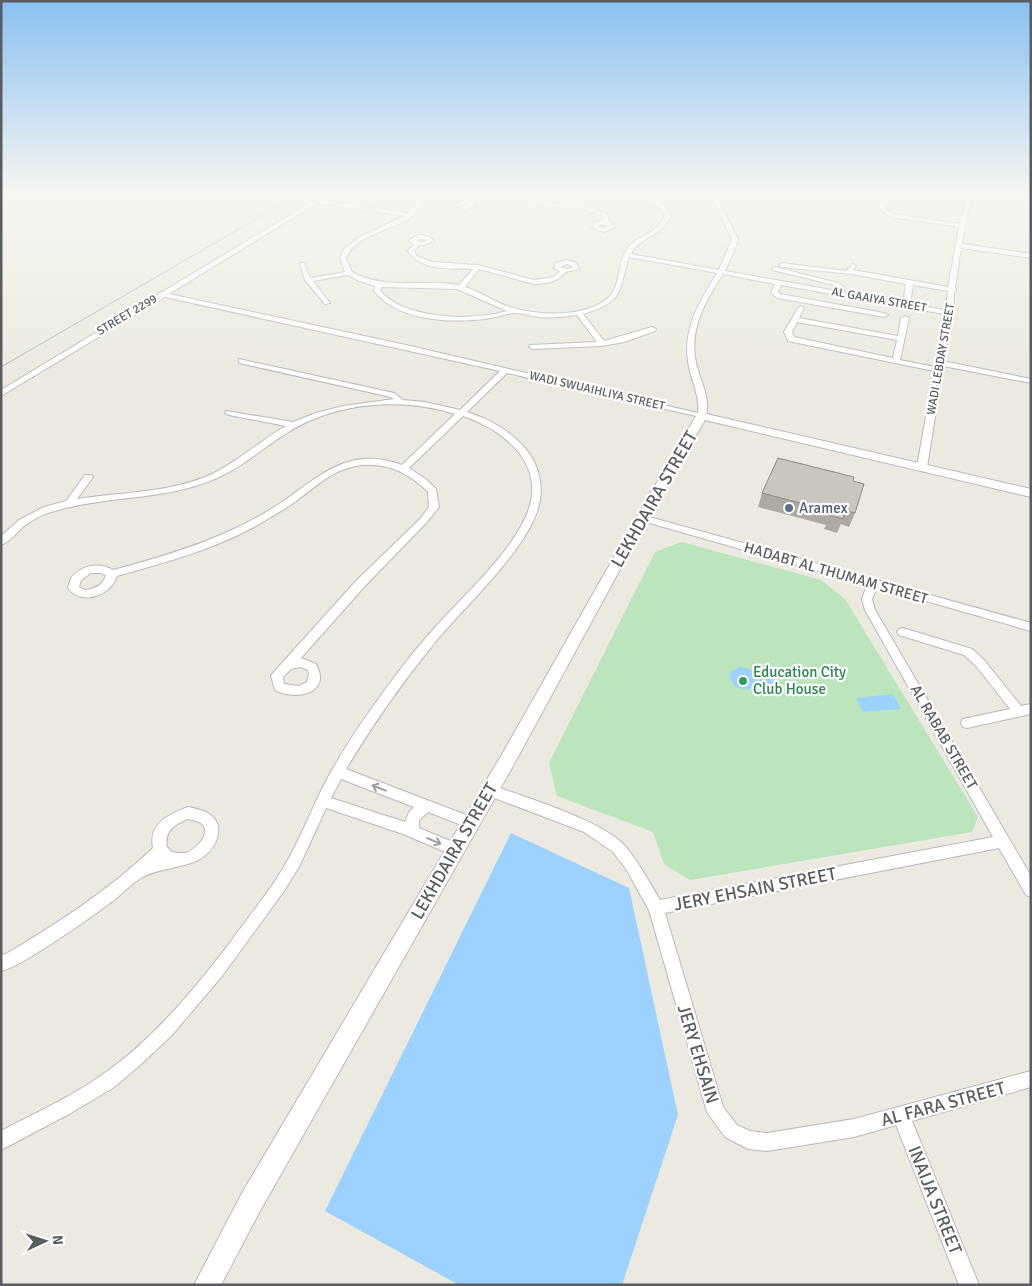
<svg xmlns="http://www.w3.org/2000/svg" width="1032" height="1286" font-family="Signika,sans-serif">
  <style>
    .green { fill: #bce4bd }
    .water { fill: #9dd1fe }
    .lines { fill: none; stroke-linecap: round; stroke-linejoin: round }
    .street-casing { stroke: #b6b8bd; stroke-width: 2 }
    .secondary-casing { stroke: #b6b9bf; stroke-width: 2 }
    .street { fill: #fff; fill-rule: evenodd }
    .secondary { fill: #fff; fill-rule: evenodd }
    .tram { stroke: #b3b4b4; stroke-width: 1 }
    .wall { fill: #adaaa4 }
    .building { fill: #c9c6bf; stroke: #8d8b86 }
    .oneway { stroke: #9b9da0 }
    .service-dot { fill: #5c6f8a; stroke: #fff; stroke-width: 2 }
    .leisure-dot { fill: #2e9e5b; stroke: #fff; stroke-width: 2 }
    .labels { text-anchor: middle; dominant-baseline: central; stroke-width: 4.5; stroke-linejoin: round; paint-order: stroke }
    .far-street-label { font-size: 12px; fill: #595c61; stroke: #fff }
    .service-label { font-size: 15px; fill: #4e5e75; stroke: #fff; text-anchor: start }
    .street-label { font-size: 15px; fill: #595c61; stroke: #fff }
    .leisure-label { font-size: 15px; fill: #27864d; stroke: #fff; text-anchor: start }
    .near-street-label { font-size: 18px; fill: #595c61; stroke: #fff }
  </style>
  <rect width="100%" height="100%" fill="#eceae0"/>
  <path class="green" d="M682,542l139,38 24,19 133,218 -6,15 -282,48 -26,-16 -11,-32 -96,-36 -8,-33 106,-211z"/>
  <path class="water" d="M739,667l8,1 11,7h10l8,9 2,8h-14l-3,3c-13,-13 -27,3 -32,-22z
    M893,694l8,15 -38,3 -7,-14z
    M511,833l118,55 49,227 -56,170h-163l-134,-74z"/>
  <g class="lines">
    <defs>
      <path id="street" d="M328,192h6l-12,8 86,13 17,-21h6c-7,9 -13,20 -23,27 -20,13 -51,15 -62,39l6,14c36,19 69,6 107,13l14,-16c-22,-1 -51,3 -65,-18l6,-7 -5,-3c7,-8 18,-8 25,0l-10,4h-5l-5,6 3,5 15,6 46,3 56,15 19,-3 7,-6 -6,-3 2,-5 11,-3 10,3 2,6 -13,3 -8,7 -10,4 -14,1 -55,-15 -14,18c16,5 29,15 45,20 27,9 79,11 100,-11 11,-12 7,-33 17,-47 10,-15 33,-15 38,-35 -9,-15 -26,-13 -37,-22 16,0 34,7 43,22 -6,22 -31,22 -40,40l88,16 13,-31 -23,-47h5l24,47 -4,12 -9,20 112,20 1,-3 -4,-3 -61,-15 -1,-1 3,-2 63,16 6,4v5l59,11 3,-19 -55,-10 -69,-7 -3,-2 3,-2 64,8 7,-7 3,2 -3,4 95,17 11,-60 -69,-10 -11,-9 3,-9 -44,-7h12l33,4 2,-4h4l-4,16 7,6 68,10 7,-32h5l-10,52 69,10v4l-70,-10 -6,40 1,2 -2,2 -1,21 -10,48 88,18v4l-88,-17 -16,101 -2,2h-6l-2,-2 17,-96 -146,-30 -4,-9 14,-24 3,-2 3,2 -5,10 99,18 3,-18 4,-2 4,2 -9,42 35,7 9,-53 -163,-29 -3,7 2,2 104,19 4,2 -4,2 -106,-19 -7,-5 4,-9 -52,-10c-17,27 -32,51 -28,83 2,19 18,42 10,61l-198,-45 -40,39c22,7 42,18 57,35 13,14 19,34 16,53 -7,46 -78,108 -107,145 -32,39 -61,81 -87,124l128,49 2,4 -2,4 -5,2 -41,-16 -9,8v8l41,17 2,5 -2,5 -5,1 -52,-22 -77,-26 -26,57 -16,26 -62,85 -50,59 -33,31 -26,22 -44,26 -68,36v-19c34,-18 70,-34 101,-56 56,-39 101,-96 141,-150 13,-18 28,-36 39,-55 18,-29 29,-61 45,-91 19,-35 42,-68 66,-100 14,-19 29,-38 46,-56 28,-31 83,-80 92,-122 9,-43 -32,-73 -68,-85l-54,52 18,12 9,9 3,18 -13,16 -62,64 -63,71 15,6c16,30 -20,37 -41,26l-4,-14 2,-3 83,-92 64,-62 9,-12 -1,-15c-19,-19 -43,-31 -72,-26 -24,4 -42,22 -61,36 -13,9 -26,16 -39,24 -44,24 -92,37 -139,50 -6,20 -36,30 -49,12l3,-10c10,-13 28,-16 42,-8 38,-10 76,-21 112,-37 21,-9 41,-20 60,-33 38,-27 66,-54 117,-35l53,-51c-55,-17 -119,-12 -168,19 -23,14 -44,34 -70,45 -51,23 -109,17 -162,33 -10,2 -23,9 -31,15 -7,6 -14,16 -23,19v-9l18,-16 25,-13 22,-6 19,-26h6l2,2 -16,22c45,-7 94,-6 135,-25 27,-13 49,-34 74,-48l-57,-11 -4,-2 1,-2 67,11 23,-9 27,-7 51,-7 -3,-2 -152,-34v-4l155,34 9,7 22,2 35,8 40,-39 -335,-74 -164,99v-6l157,-95 1,-2 3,-1zM317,203l87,13 -46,22 -14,11 -4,9 5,14 -35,6 -6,-15h-4l5,17 20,24 5,-1 -17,-22 35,-6 11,6 16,5 -1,5c24,30 75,32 111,28 10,-1 21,-6 30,-6 7,0 16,3 23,4 13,1 26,0 39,-2l20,27 -67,3 -1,2 4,2 69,-3 22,-4 31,-11 1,-2 -4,-2 -48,14 -21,-27c41,-12 35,-21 46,-57l88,16c-19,31 -37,60 -27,98 3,14 10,27 8,42l-292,-68 -237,-51zM422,239l5,1 -5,2 -6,-2zM567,264l6,3 -5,2 -8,-2zM913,285l35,6 -3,19 -35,-6zM382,287l75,2 50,22c-36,10 -100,9 -127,-20zM797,322l100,18 -4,18 -99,-21 -2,-5zM91,573h10l5,2c-3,11 -12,14 -22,15l-5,-3 2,-7zM300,667l8,3 1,4 -2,8 -8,4 -15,-2 -1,-7 8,-8zM341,779l73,28 -5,5 -4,10 -74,-24z
        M556,192h6l-13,11 36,2 22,9 2,7 6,6 -11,5 -12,-4 3,-6 8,-1 -1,-5 -18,-7 -40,-3 -48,-10 -16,2 -6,5 2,3 -10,4 -12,-5 10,-5 5,1c22,-16 50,-4 74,1zM466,203l3,2h-7zM599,225h7l2,1 -4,2 -6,-2z
        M673,192h7l6,3 -3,2z
        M642,515l389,108v8l-154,-44 -5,12 3,11 156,266v21l-5,-2 -27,-47 -334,65 58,194 14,18 13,6 17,2 87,-14 177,-48v16l-119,34 67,164h-20l-63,-160 -42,12 -87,14 -19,-2 -23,-12 -18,-25 -58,-202 -23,-41 -13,-17 -29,-20 -100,-38 -2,-4 2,-4 5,-2c35,13 112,36 135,61 15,17 25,37 36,55l333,-63 -128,-227 -3,-11 5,-14 -228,-65 -2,-2 2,-2z
        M903,628l69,21 12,11 37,46 10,-2v10l-64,14 -4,-1 -2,-4 2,-4 47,-10 -34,-43 -12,-11 -65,-20 -2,-3 2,-3z
        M188,807c13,3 26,5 30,19 1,5 0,10 -2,15 -12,30 -52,23 -75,37 -10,6 -18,15 -27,22 -22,17 -46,33 -69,48 -14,8 -28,19 -44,23v-16l5,-1c52,-31 103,-64 147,-106 -5,-24 16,-34 35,-41zM188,819c5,1 12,2 15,6 8,10 -9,26 -18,28 -4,0 -9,0 -13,-1l-5,-5c-3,-16 8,-23 21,-28z"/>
      <path id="secondary" d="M702,413l329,76v8l-326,-77 -57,98 -135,248 -253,445 -39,74h-27l48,-92 259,-437 135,-238 60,-102z"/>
    </defs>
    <use href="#street" class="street-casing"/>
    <use href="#secondary" class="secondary-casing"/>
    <use href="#street" class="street"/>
    <use href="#secondary" class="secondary"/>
    <path class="tram" d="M1,367l302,-175"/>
  </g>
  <path class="wall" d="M853,481l2,32 -6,14 -8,-3 -4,9 -13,-4 2,-4 -68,-18 4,-14z"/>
  <path class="building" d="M778,458l76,19 -1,4 11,3 -9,29 -10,-3 -2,9 -14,-4 2,-4 -69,-18z"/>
  <defs><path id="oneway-shaft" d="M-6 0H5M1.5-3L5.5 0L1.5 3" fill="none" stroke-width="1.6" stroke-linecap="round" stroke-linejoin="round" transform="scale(1.25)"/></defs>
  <g class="oneway">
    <use href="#oneway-shaft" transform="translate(379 788) rotate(-159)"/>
    <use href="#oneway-shaft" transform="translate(434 841) rotate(23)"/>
  </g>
  <linearGradient id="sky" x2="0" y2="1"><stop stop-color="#8ac0f1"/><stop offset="0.52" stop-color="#f6f6f1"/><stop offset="1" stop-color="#f6f6f1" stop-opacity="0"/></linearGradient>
  <rect width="1032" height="372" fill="url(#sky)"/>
  <circle class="service-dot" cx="789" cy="508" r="5"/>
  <circle class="leisure-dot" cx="743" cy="681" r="5"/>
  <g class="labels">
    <g class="far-street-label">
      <text transform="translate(879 300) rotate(10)">AL GAAIYA STREET</text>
      <text transform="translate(127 315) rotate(-31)">STREET 2299</text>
      <text transform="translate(941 359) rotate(-80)">WADI LEBDAY STREET</text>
      <text transform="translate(597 391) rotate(13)">WADI SWUAIHLIYA STREET</text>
    </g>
    <g class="service-label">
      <text x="799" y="508">Aramex</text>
    </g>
    <g class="street-label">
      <text transform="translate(836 573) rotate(16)">HADABT AL THUMAM STREET</text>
      <text transform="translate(944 737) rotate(60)">AL RABAB STREET</text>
    </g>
    <g class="leisure-label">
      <text x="753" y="672">Education City<tspan x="753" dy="17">Club House</tspan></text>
    </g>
    <g class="near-street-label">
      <text transform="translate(654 499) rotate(-60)">LEKHDAIRA STREET</text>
      <text transform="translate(454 851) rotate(-60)">LEKHDAIRA STREET</text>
      <text transform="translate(755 889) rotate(-11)">JERY EHSAIN STREET</text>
      <text transform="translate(698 1054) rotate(73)">JERY EHSAIN</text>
      <text transform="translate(943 1104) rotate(-15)">AL FARA STREET</text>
      <text transform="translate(935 1200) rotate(68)">INAIJA STREET</text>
    </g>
  </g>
  <rect width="1032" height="1286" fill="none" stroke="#595c61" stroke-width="5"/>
  <g transform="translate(45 1241) rotate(86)" stroke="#ffffff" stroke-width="4" paint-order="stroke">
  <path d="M0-4L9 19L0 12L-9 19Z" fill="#595c61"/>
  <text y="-8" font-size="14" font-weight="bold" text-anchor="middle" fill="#595c61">N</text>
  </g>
</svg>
